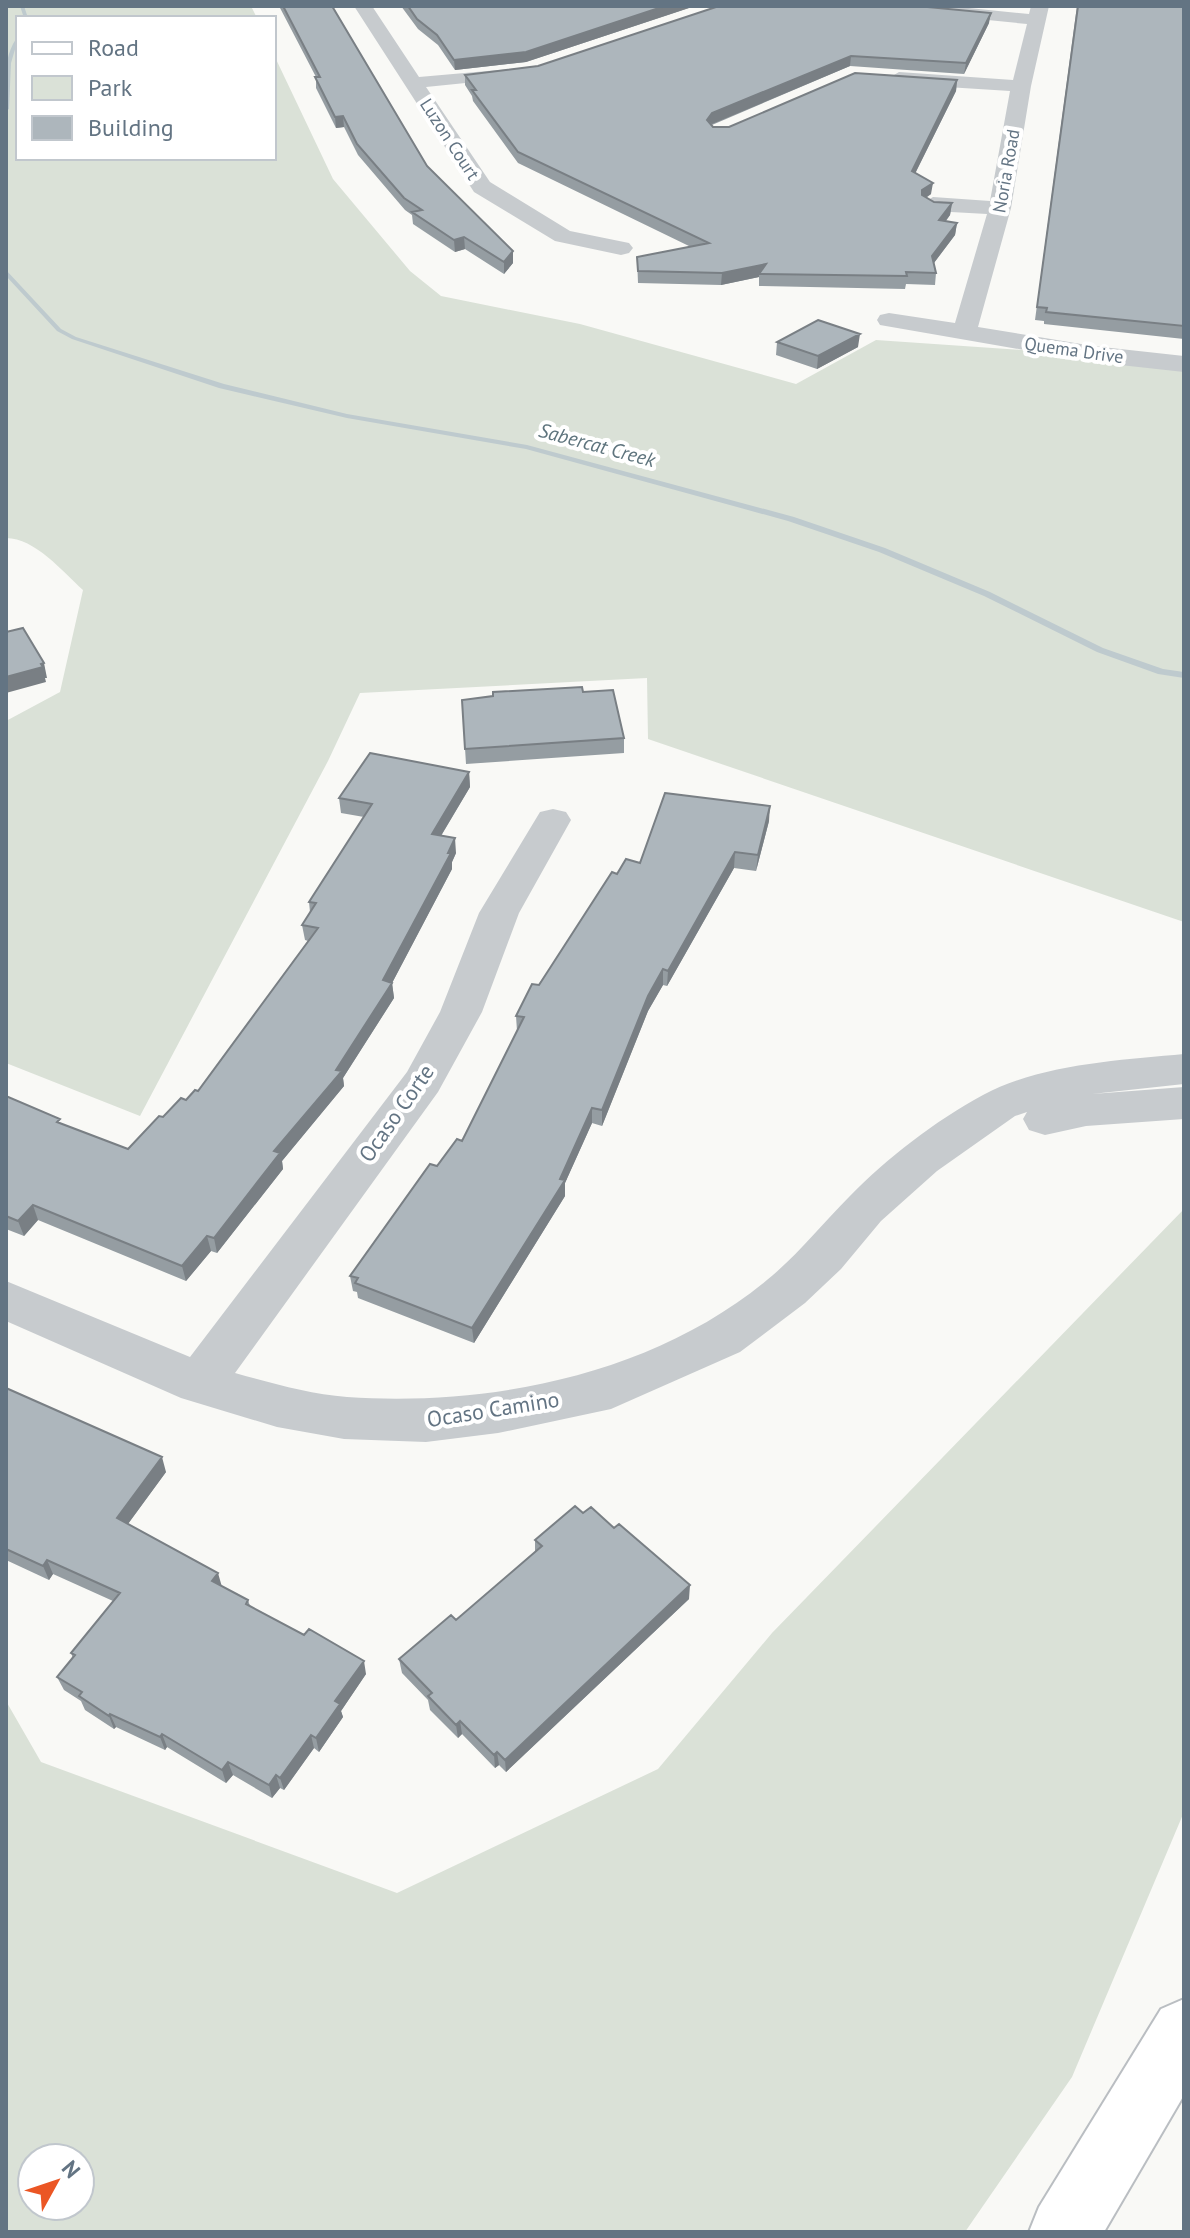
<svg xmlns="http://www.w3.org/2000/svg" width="1190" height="2238" font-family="'PT Sans',sans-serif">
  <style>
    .green { fill: #dae1d7; fill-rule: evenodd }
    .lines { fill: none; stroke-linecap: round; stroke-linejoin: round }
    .stream { fill: #becace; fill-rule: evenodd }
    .major-casing { stroke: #babec2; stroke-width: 4 }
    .minor { fill: #c7cbce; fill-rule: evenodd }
    .major { fill: #fff; fill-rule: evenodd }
    .wall { fill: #959da2 }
    .shaded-wall { fill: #797f84 }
    .building { fill: #adb6bc; stroke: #797f84; stroke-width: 2 }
    .labels { text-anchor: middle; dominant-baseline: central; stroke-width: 8; stroke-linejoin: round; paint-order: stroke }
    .far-street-label { font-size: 18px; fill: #637483; stroke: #fff }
    .far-water-label { font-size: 20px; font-style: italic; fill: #5e747d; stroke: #fff }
    .street-label { font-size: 22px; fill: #637483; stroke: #fff }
  </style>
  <rect width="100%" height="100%" fill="#f9f9f6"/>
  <path class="green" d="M6,6h245l6,12h-239v140h256v-103l59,124 77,92 31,25 139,28 216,60 80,-44 308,21v561l-536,-183 -1,-61 -287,15 -32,68 -188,355 -134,-53v-342l54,-29 23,-102c-20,-18 -48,-52 -77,-52z
    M1184,1209v603l-112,265 -107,155h-959v-531l35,61 356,131 261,-124 114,-136zM32,2158h48v48h-48z"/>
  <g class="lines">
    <path class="stream" d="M20,6h4l4,12h-4z
      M16,39h2l-7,24 -2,46 -3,2c0,-25 -4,-51 10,-72z
      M6,270l55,59 15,8 148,47 123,30 180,31 267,72 91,31 105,44 113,56 60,21 21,3v6l-26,-4 -61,-22 -113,-56 -105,-44 -91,-31 -262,-72 -179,-31 -128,-30 -147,-49 -15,-8 -51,-55z"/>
    <defs>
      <path id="major" d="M1184,1999v96l-80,137h-75l10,-25 122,-198z"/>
    </defs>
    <use href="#major" class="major-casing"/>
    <path class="minor" d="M354,6h18l47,71 114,-10 2,4 -9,6 -100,10 64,95 80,49 59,12 4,5 -4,5 -8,2 -66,-14 -81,-49z
      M888,6h61l80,8 2,-8h18l-18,80 -20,122 -33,119 115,19 91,10v16l-91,-10 -213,-37 -3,-5 3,-5 9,-2 66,10 32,-109 -54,-3 -11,-7 11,-7 57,4 20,-110 -111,-7 -10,-6 10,-6 114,8 14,-56 -130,-13z
      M553,809l13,3 5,8 -52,93 -37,99 -44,80 -203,281c36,10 74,21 112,24 147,10 312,-24 426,-122 28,-24 50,-52 76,-78 38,-39 86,-76 134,-102 58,-31 137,-35 201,-41v30l-92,10 92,-7v32l-98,7 -41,9 -16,-5 -6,-11 4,-7 -12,4 -78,55 -56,50 -40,48 -36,34 -65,49 -129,57 -113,24 -72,9 -82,-3 -67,-12 -96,-29 -175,-77v-40l184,76 217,-285 33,-60 39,-99 61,-101z"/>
    <use href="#major" class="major"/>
  </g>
  <path class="wall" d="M279,6h53l95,160 86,97 -9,11 -39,-25 -10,3 -42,-28 -1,-9 -7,-5 -47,-55 -14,-28 -8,1 -20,-40v-11z
    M401,6h294l-169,56 -71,8 -17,-25 -20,-16z
    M1077,6h107v333l-140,-15v-3l-9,-1z
    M989,23l-25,51 -114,-8 -138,59 1,2h16l228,-47 -1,11 -41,82 16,21 -5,4 8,4 18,1 -2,12 -4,6 11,2 -2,12 -21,28 2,10 -1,12 -29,-1 -1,5 -146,-3v-9l-38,8 -83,-2 -1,-26 54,-10 -173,-84 -45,-62 -1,-5 -7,-11v-10l73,-9z
    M777,342l81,5 -41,22 -41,-14z
    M583,692l41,46v15l-158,11 -4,-64z
    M469,772l1,15 -29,49 15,17 -4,9v7l-60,114 2,15 -51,80 1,8 -62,75 1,8 -66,84 -6,-2 -25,30 -148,-61 -14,16 -18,-7v-133l56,28 66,25 35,-32 35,-26 110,-150 -3,-1 -3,-15 8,-13 -1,-10 55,-85 -23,-4 -2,-15z
    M769,821l-13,50 -22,-3 -67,118 -4,-1 -15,26 -46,115 -10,-3 -27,60v13l-91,147 -116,-45 -1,-6 -4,-1 -3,-15 87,-110 25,-25 55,-110 -1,-15 101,-142 23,-11z
    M6,1388l160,84 -38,52 94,62 26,14 2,6 116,68 -25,37 2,6 -24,35 -5,-4 -30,42 -4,-2 -8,10 -39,-23 -7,8 -59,-36 -2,3 -49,-23 -2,2 -29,-19 -4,-9 -17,-11 -7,-13 16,-19 -2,-5 42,-52 -60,-27 -4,6 -43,-20z
    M535,1540l154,59 -183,173 -7,-7 -4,3 -33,-34 -4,4 -28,-28 -2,-10 -26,-27 -3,-14 57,-39 79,-68z"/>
  <path class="shaded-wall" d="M665,6h30l-169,56 -71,8 -1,-10z
    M991,13l-2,10 -25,51 2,-11z
    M851,56l-1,10 -138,58 -5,-4 5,-7z
    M957,80l-1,11 -45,91 1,-11z
    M343,116l1,11 -8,1 -1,-11z
    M933,183l-2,11 -11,7 2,-11z
    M952,203l-2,12 -13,17 2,-12z
    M957,223l-2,12 -25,33 2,-12z
    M464,237l1,12 -10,3 -1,-12z
    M513,251v12l-9,11v-12z
    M766,264l-7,10v3l-38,8 1,-12z
    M860,334l-2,13 -41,22 1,-13z
    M44,663l3,15h-2l1,4 -40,11v-16z
    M469,772l1,15 -37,62 -1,-15z
    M770,806l-1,15 -13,50 2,-16z
    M455,838l1,15 -4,9v7l-61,116 1,-2 2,15 -51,80 1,8 -62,75 1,8 -66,84 -3,-15 60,-87 62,-81z
    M735,852l-1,16 -67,118 1,-15z
    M663,969v16l-15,26 -46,115v-16l46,-114z
    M592,1108v15l-27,60v13l-91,147 -2,-15 88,-149z
    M33,1205l5,15 -14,16 -6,-15z
    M207,1236l4,15 -25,30 -4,-15z
    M162,1457l4,15 -44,60 -5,-14z
    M47,1560l6,14 -4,6 -6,-14z
    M218,1573l4,14 -10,-6z
    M690,1585l-1,14 -183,173 -1,-12z
    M364,1661l2,13 -25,37 2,6 -24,35 -3,-14 19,-37z
    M110,1714l6,13 -2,2 -5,-13z
    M460,1721l2,13 -4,4 -2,-13z
    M162,1734l5,13 -2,3 -5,-13z
    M311,1735l3,13 -30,42 -4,-12z
    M497,1752l2,13 -4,3 -1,-13z
    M228,1762l5,13 -7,8 -4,-13z
    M276,1775l4,13 -8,10 -3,-13z"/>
  <path class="building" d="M283,6h49l95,160 86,85 -9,11 -40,-25 -10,3 -42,-28 10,-2 -18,-12 -47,-54 -14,-28 -8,1 -20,-40h5z
    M408,6h257l-139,46 -72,8 -17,-25 -20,-16z
    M719,6h198l74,7 -25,50 -115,-7 -139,57 -5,7 6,7h16l126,-54 102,7 -45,91 21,12 -11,7v5l12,7 18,1 -13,17 18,3 -25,33 4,17 -30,-1 1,4 -148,-2 7,-10 -44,9 -84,-2 -1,-14 72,-14 -191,-91 -46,-62h4l-11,-15 73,-9z
    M1078,6h106v320l-138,-14 1,-4 -10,-1z
    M818,320l42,14 -42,22 -41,-14z
    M23,628l21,35 -3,1 2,3 -37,10v-45z
    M582,687l1,5 30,-2 11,48 -159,11 -3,-49 31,-4v-4z
    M370,753l99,19 -37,62 23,4 -7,15h3l-68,127 9,3 -56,87 6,1 -68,80 6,2 -66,85 -7,-2 -25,30 -149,-61 -15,16 -12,-5v-120l54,23 -3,3 71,27 31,-33 4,1 18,-19 5,2 9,-10 3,1 120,-163 -16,-3 14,-22 -7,-1 63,-98 -33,-6z
    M665,793l105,13 -12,49 -23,-3 -67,119 -5,-2 -15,27 -46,114 -10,-2 -32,71 5,1 -93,148 -117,-45 3,-5 -8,-2 80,-112 7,2 20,-27 5,2 62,-124 -8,-1 16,-32 7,1 73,-113 5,2 9,-15 14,4z
    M6,1388l156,69 -45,61 101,55 -6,8 36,19 -2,4 58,31 5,-6 55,32 -29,40 5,3 -24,34 -5,-3 -31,43 -4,-3 -7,10 -41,-23 -6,8 -60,-36 -2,3 -50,-23 -1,2 -30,-20 3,-4 -25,-15 18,-22 -4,-2 49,-60 -73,-33 -4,6 -37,-17z
    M575,1506l8,7 8,-6 23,21 5,-4 71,61 -185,175 -8,-8 -3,3 -34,-34 -4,4 -28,-29 4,-3 -33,-34 52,-44 5,5 86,-74 -7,-6z"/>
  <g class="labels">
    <g class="far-street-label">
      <text transform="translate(450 139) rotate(57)">Luzon Court</text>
      <text transform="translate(1006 171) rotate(-80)">Noria Road</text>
      <text transform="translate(1074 350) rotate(8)">Quema Drive</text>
    </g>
    <g class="far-water-label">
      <text transform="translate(597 445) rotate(15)">Sabercat Creek</text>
    </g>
    <g class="street-label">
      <text transform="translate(396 1113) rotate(-55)">Ocaso Corte</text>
      <text transform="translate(493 1409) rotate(-9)">Ocaso Camino</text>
    </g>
  </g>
  <rect width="1190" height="2238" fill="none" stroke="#637483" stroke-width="16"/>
  <rect x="16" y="16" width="260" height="144" fill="#ffffff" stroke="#c1c7cd" stroke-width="2"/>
  <rect x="32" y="42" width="40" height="12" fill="#ffffff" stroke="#c1c7cd" stroke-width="2"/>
  <text x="88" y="56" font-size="24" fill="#637483">Road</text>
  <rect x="32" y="76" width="40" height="24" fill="#dae1d7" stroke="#c1c7cd" stroke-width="2"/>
  <text x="88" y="96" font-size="24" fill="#637483">Park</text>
  <rect x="32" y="116" width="40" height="24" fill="#adb6bc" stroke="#c1c7cd" stroke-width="2"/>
  <text x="88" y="136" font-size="24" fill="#637483">Building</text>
  <g transform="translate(56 2182) rotate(50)"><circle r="38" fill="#ffffff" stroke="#c1c7cd" stroke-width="2"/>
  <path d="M0-6L14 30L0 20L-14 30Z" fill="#eb5624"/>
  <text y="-12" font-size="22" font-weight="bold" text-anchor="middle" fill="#637483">N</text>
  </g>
</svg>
